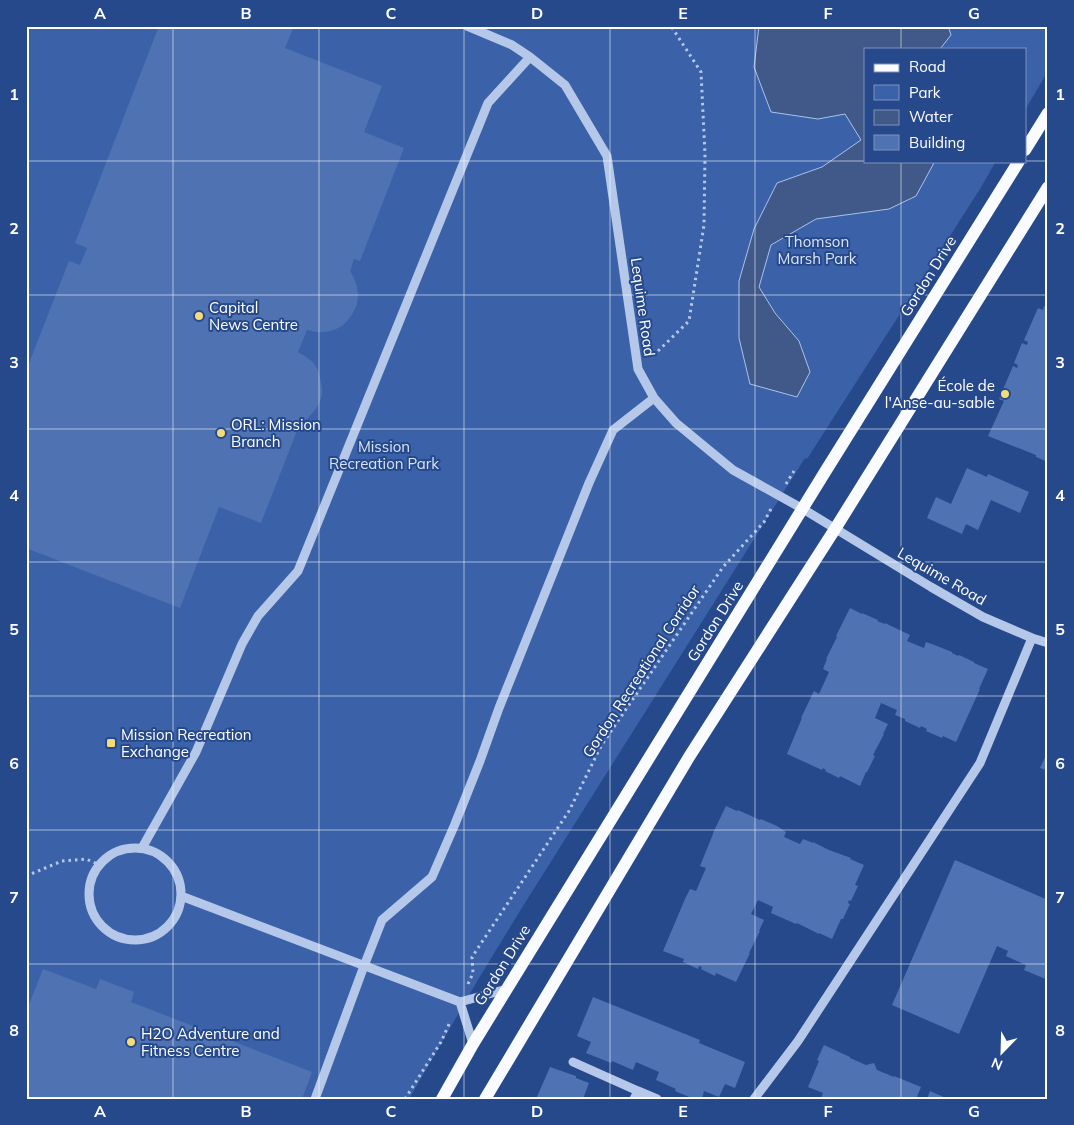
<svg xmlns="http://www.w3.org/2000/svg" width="1074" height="1125" font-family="Mulish,sans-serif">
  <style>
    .green { fill: #3b62a9 }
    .water { fill: #405989; stroke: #aac2eb }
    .building { fill: #4f72b3 }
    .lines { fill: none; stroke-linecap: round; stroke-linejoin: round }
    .path { stroke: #b5c8ea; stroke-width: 3; stroke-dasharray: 2.5 4; stroke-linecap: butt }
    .minor { stroke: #b5c8ea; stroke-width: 9 }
    .major { stroke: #f9fbfe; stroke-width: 12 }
    .grid { fill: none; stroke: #fff; stroke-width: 1; stroke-opacity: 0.55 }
    .poi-dot { fill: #f3db7a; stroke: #26498c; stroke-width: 2 }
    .labels { text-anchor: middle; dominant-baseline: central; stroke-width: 4; stroke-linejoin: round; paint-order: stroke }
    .park-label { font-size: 15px; fill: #d9e4f8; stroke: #26498c }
    .street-label { font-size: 15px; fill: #fff; stroke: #26498c }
    .poi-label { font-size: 15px; fill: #fff; stroke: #26498c; text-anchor: start }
    .neatline { fill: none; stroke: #fff; stroke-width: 2 }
    .grid-label { font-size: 16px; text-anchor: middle; font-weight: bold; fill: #fff }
  </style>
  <rect width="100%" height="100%" fill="#26498c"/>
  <path class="green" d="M26,26h1022v45l-23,39v-61h-160v112h131l-16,28 -173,270 -2,-1 -287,456 -39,64 -70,121h-383z"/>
  <path class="water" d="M759,26h189l3,9 -11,14h-75v112h70l-19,35 -27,13 -73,10 -45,26 -12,42 16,26 24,28 11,31 -13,25 -47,-13 -11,-46v-57l15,-52 23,-46 45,-16 39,-27 -16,-26 -27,5 -47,-7 -17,-45z"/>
  <path class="building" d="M159,26h135l-9,22 97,38 -18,46 40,16 -44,113 -6,-2 -4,12 4,7 3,9 1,8 -1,9 -4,9 -5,7 -6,6 -8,4 -9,2h-8l-10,-2 -9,22 8,5 7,5 5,8 4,17v8l-3,9 -5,7 -6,7 -8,5 -39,100 -42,-16 -39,101 -154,-60v-177l43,-110 11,4 7,-17 -12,-5z
    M1044,306l4,2v154l-12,-5v-2l-48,-19 16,-35 -5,-2 14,-33 4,2 1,-3 -4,-2 8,-20 5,2 1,-3 -4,-2 14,-32 5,2z
    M967,468l20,9 1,-3 41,18 -9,21 -29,-13 -13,30 -12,-6 -4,10 -35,-16 9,-21 15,7z
    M850,608l12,6v-1l16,7 -1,1 8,3v-1l25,12 -3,6 17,7 2,-6 11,4 15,6v1l6,3 1,-1 15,7v1l14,6 -9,20h1l-24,53 -13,-6 -1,2 -16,-7 1,-2 -6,-3 -1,2 -15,-7v-2l-10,-4 2,-5 -16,-7 -6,15 13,6 -5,10h1l-11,21 2,1 -8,16h-1l-6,14 -20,-10 -1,2 -14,-7 1,-1 -3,-2 -1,2 -35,-16 15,-36h-1l13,-27 5,3 10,-22 -6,-3 4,-10h-1l11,-22 -1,-1z
    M1048,751v20l-8,-3z
    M726,806l11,5 1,-1 22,10 1,-1 16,7 9,6 -2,5 16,7 3,-5 10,4v-1l16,8 22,8 -1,1 14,6 -9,20 3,1 -7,15 -2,-1 -1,3 2,1 -7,15h-2l-9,20 -13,-6v1l-22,-11 -1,1 -25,-11 2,-6 -15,-7 -7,14 13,6 -5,11h1l-11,22h1l-14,29 -20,-9 -1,3 -14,-7 1,-2 -3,-1 -1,3 -15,-7 1,-3 -21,-8 22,-52 5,-10 6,2 10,-23 -6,-2 13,-32v-1z
    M955,860l93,40v80l-24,-10 2,-5 -20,-9 2,-5 -11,-5 -38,88 -67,-29z
    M43,969l53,20 4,-10 34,13 -3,10 181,70 -10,27h-276v-87z
    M593,997l107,43 -1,3 46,19 -10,26 -10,-4 -6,13 -15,-6 -2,8h-8l-19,-8 1,-2 -20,-9 3,-8 -23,-10 -3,8 -21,-9 -1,2 -25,-10 5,-11 -14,-6z
    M824,1045l26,12v1l16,7 8,-2 3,7 17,7v-1l27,11 -5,12h-95l2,-6 -15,-6 11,-26 -2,-1z
    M550,1067l26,9v2l13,5 -6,16h-47z
    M930,1091l18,8h-21z"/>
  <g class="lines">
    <path class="path" d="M658,351l31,-30 15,-96 1,-71 -4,-82 -30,-46
      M786,484l8,-13
      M26,876l36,-15 24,-2 14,6
      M468,984l5,-11 -1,-16 97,-146 32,-65 122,-179 41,-45 8,-15
      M405,1099l36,-57 9,-20"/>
    <path class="minor" d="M467,26l45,19 18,12 35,28 42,71 31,213 16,29 22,25 57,47 70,39 128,78 52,30 49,21 16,5
      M142,848l54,-96 46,-108 16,-28 40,-45 190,-468 42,-46
      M89 894a46 46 0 1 1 92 0a46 46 0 1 1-92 0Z
      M181,896l279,106 47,-13
      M460,1002l13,42
      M573,1062l65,29
      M315,1099l49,-133 18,-46 50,-43 23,-53 25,-63 19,-53 90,-225 24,-53 41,-32
      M634,1099l4,-8 19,8
      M754,1099l44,-58 182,-278 52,-125"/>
    <path class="major" d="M1025,150l23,-37
      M442,1099l31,-55 352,-572 194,-311
      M485,1099l204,-342 146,-228 213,-342"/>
  </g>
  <path class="grid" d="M173,26v1073M319,26v1073M464,26v1073M610,26v1073M755,26v1073M901,26v23M26,161h839M865,161h160M901,161v938M1025,161h23M26,295h1022M26,429h1022M26,562h1022M26,696h1022M26,830h1022M26,964h1022"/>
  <g class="poi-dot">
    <circle cx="199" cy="316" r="5"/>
    <circle cx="1005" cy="394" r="5"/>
    <circle cx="221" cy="433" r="5"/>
    <rect x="106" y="738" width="10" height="10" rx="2.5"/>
    <circle cx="131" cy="1042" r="5"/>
  </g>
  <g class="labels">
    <g class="park-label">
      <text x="817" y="241">Thomson<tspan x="817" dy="17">Marsh Park</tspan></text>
      <text x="384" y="446">Mission<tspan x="384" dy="17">Recreation Park</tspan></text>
    </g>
    <g class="street-label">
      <text transform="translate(928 276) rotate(-58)">Gordon Drive</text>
      <text transform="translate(643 307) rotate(82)">Lequime Road</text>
      <text transform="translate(942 576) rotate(30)">Lequime Road</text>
      <text transform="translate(715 621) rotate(-58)">Gordon Drive</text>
      <text transform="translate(641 671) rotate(-57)">Gordon Recreational Corridor</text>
      <text transform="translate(502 965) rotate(-58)">Gordon Drive</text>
    </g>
    <g class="poi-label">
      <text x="209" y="307">Capital<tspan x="209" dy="17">News Centre</tspan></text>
      <text x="995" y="385" text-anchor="end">École de<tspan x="995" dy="17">l'Anse-au-sable</tspan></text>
      <text x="231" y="424">ORL: Mission<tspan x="231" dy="17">Branch</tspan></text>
      <text x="121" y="734">Mission Recreation<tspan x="121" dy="17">Exchange</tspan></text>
      <text x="141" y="1033">H2O Adventure and<tspan x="141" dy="17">Fitness Centre</tspan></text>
    </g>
  </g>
  <rect width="1074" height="1125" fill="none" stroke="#26498c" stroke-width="55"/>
  <rect x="864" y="48" width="162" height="115" fill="#26498c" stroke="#7d92ba"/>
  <rect x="874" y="64" width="25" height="8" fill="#f9fbfe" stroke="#7d92ba"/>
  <text x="909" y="72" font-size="15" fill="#ffffff">Road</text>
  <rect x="874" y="85" width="25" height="15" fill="#3b62a9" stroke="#7d92ba"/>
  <text x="909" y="98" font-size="15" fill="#ffffff">Park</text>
  <rect x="874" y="110" width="25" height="15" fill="#405989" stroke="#7d92ba"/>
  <text x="909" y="122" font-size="15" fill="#ffffff">Water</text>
  <rect x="874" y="135" width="25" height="15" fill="#4f72b3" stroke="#7d92ba"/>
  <text x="909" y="148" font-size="15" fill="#ffffff">Building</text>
  <g transform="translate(1002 1052) rotate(203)" stroke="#26498c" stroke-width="4" paint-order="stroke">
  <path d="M0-4L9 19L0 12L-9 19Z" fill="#ffffff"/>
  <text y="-8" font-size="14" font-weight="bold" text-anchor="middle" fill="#ffffff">N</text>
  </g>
  <rect x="28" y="28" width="1018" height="1070" class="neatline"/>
  <g class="grid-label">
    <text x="100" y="19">A</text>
    <text x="246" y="19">B</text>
    <text x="391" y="19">C</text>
    <text x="537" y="19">D</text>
    <text x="683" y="19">E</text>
    <text x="828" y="19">F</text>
    <text x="974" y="19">G</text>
    <text x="14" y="100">1</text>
    <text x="1060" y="100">1</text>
    <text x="14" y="234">2</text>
    <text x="1060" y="234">2</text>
    <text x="14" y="368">3</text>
    <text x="1060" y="368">3</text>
    <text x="14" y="501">4</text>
    <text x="1060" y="501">4</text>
    <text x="14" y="635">5</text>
    <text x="1060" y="635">5</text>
    <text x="14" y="769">6</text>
    <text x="1060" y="769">6</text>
    <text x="14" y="903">7</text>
    <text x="1060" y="903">7</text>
    <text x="14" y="1036">8</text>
    <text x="1060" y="1036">8</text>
    <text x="100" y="1117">A</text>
    <text x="246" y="1117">B</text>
    <text x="391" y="1117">C</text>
    <text x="537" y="1117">D</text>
    <text x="683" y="1117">E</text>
    <text x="828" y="1117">F</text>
    <text x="974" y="1117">G</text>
  </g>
</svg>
